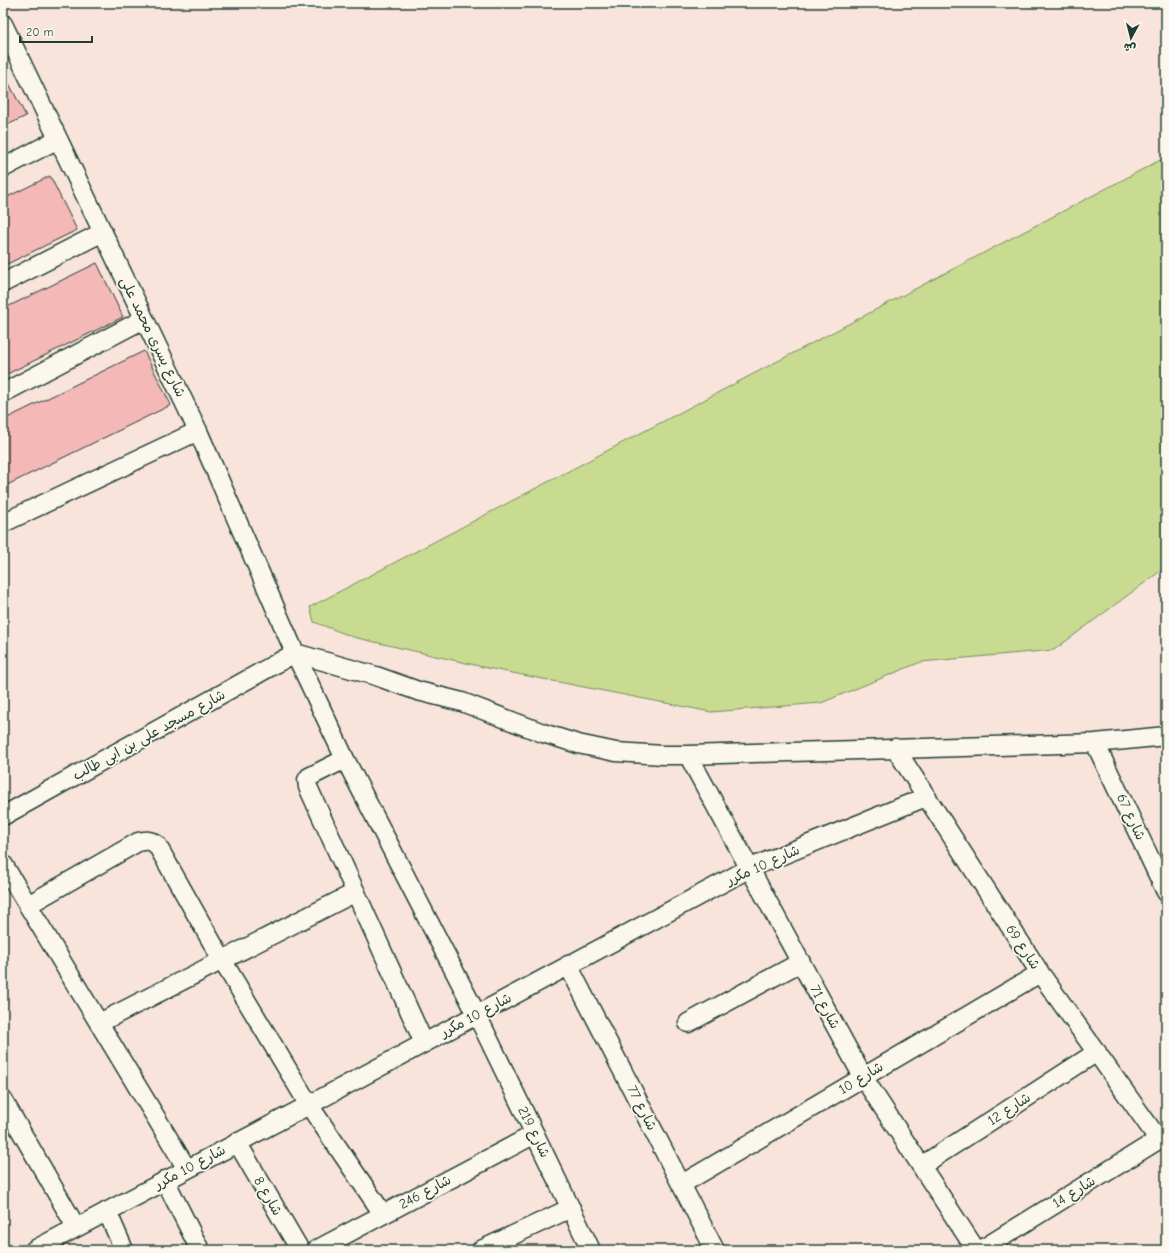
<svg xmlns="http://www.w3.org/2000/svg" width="1169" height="1253" font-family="'Comic Neue','Playpen Sans Arabic',sans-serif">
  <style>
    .green { fill: #c8db90; stroke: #748c62 }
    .building { fill: #f4b8b6; stroke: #1f3d34 }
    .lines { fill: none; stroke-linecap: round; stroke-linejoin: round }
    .street-casing { stroke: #1f3d34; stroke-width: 21 }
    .street { stroke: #fbf7ec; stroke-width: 18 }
    .labels { text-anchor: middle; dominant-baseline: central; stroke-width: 3.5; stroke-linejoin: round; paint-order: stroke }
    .street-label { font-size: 14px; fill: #1f3d34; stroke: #fbf7ec }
  </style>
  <rect width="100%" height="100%" fill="#f9e4dc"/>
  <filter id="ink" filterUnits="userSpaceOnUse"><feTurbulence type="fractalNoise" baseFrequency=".025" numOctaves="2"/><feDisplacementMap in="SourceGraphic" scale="8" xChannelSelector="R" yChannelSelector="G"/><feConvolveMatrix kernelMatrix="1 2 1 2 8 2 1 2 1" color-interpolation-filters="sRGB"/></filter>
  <g filter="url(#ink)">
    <path class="green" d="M1166,157v410l-112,83 -133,12 -100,41 -110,9 -219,-43 -139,-32 -39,-15 -4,-15z"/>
    <path class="building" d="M3,72l23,44 -23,11z
      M50,176l27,54 -74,36v-67z
      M97,263l26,54 -120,59v-67z
      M144,351l27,54 -168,82v-67z"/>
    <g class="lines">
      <defs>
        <path id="street" d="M3,24l195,407 97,222 50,106 132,256 114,235
          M3,168l55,-29
          M3,283l100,-51
          M3,393l141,-74
          M3,523l195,-92
          M295,653l81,23 42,15 44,11 81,31 35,11 38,8 47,3h25l407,-12 71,-7
          M1095,743l71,149
          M895,748l145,225 119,167
          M688,755l175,322 113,173
          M345,759l-36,18 -2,3 1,7 116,256
          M3,816l292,-163
          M3,864l184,305
          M28,905l110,-63c8,-2 13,-2 19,3l65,115 87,145 74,109
          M568,965l147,285
          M99,1023l257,-131
          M688,1023l113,-61
          M3,1100l73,127
          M237,1142l63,108
          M921,1166l176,-114
          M165,1180l35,70
          M682,1184l358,-211
          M107,1211l17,39
          M34,1250l275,-145 441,-237 176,-71
          M316,1250l219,-116
          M481,1250l90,-42
          M981,1250l185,-115"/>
      </defs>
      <use href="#street" class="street-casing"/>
      <use href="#street" class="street"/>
    </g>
  </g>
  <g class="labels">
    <g class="street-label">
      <text transform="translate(153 337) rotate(64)">شارع يسرى محمد على</text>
      <text transform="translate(149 735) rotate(-29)">شارع مسجد على بن ابى طالب</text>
      <text transform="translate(1131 817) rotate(65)">شارع 67</text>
      <text transform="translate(763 865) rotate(-24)">شارع 10 مكرر</text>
      <text transform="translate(1023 947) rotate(57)">شارع 69</text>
      <text transform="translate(825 1007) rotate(62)">شارع 71</text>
      <text transform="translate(476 1015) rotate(-28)">شارع 10 مكرر</text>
      <text transform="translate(861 1078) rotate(-31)">شارع 10</text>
      <text transform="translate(642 1108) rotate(63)">شارع 77</text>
      <text transform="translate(1009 1109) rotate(-33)">شارع 12</text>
      <text transform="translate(534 1132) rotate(64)">شارع 219</text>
      <text transform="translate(190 1167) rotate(-28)">شارع 10 مكرر</text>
      <text transform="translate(425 1192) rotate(-28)">شارع 246</text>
      <text transform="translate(1074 1192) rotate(-32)">شارع 14</text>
      <text transform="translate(268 1196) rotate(60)">شارع 8</text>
    </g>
  </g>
  <rect width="1169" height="1253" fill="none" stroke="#fbf7ec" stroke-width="16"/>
  <rect x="8" y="8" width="1153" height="1237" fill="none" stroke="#1f3d34" stroke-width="1.5" filter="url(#ink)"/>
  <g transform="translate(1131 38) rotate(187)" stroke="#fbf7ec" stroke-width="3" paint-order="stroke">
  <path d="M0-3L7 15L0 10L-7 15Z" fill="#1f3d34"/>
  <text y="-6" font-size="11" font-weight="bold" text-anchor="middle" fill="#1f3d34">ش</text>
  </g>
  <path d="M20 36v6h72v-6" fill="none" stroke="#1f3d34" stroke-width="2"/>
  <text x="26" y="36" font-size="12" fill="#1f3d34" stroke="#fbf7ec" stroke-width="3" paint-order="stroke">20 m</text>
</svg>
